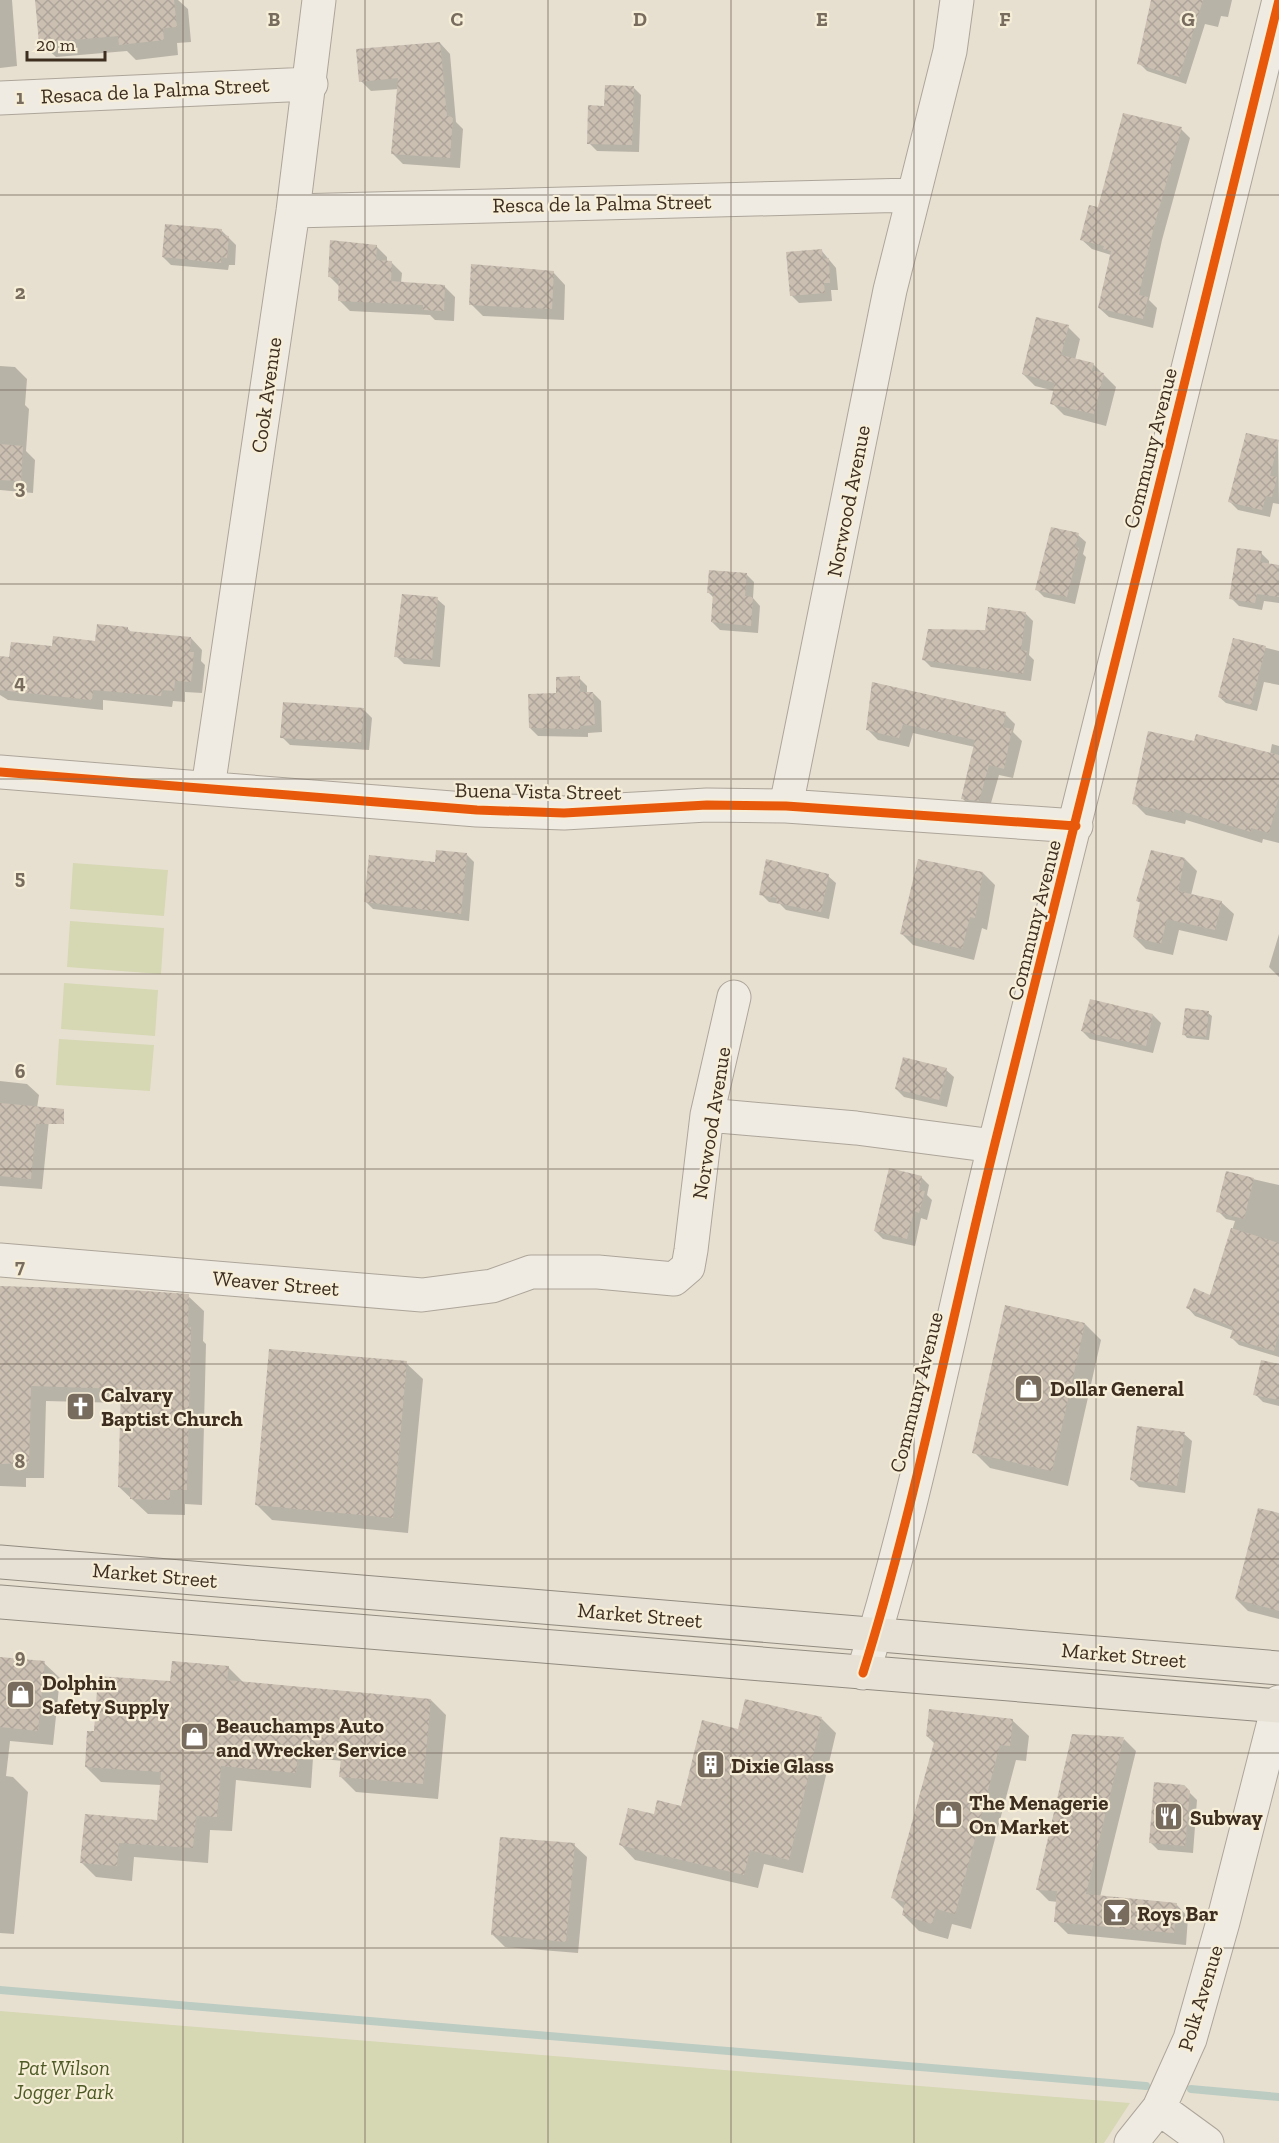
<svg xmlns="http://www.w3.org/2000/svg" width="1279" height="2143" font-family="'Zilla Slab',serif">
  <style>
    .green { fill: #d6d7b3 }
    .shadow { fill: #0003 }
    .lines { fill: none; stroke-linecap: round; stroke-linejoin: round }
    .stream { stroke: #bcccc2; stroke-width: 8 }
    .building { fill: url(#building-cross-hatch) }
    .minor-casing { stroke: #ada599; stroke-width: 35 }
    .major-casing { stroke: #928b80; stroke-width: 35 }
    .minor { stroke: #efebe3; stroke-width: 33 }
    .major { stroke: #e6e1d4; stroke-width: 33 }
    .cycleway-casing { stroke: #f7eed8; stroke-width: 13 }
    .cycleway { stroke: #e8590c; stroke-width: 9 }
    .grid { fill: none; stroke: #786c5e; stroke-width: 1.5; stroke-opacity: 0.55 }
    .labels { text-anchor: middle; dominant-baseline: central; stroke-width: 4.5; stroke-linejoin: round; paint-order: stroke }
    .street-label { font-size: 21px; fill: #3d2e20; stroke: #f7eed8 }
    .poi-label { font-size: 21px; font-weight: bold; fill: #3d2e20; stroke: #f7eed8; text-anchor: start }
    .park-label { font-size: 21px; font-style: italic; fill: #4d5a26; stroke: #f7eed8 }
    .grid-label { font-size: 20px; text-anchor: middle; font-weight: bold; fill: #786c5e; stroke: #f7eed8; stroke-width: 4.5; stroke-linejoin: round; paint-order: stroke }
  </style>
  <defs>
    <pattern id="building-cross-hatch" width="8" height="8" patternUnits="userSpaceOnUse" patternTransform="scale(1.5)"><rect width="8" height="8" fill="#cbbfb2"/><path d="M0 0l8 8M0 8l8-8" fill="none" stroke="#afa499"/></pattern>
  </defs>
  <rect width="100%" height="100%" fill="#e7e0d1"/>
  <path class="green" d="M73,863l95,7 -4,46 -94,-7z
    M70,921l94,7 -3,46 -94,-7z
    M64,983l94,7 -3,46 -94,-7z
    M59,1039l95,6 -4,46 -94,-6z
    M0,2011l1130,92 -26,40h-1104z"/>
  <path class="shadow" d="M0,0h12l5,66 -17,2z
    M37,0h141l10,9 3,33 -14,1 1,12 -42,5 -9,-9 -71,6 -16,-15z
    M1154,0h78l-4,17 -7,-1 -3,11 -13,-3 -19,60 -39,-13 -8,-8z
    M440,43l10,11 6,68 7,7 -3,39 -57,-4 -10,-10 6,-65 -28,2 -10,-10z
    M633,87l8,8 -2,57 -42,-1 -8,-8 16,-36z
    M1181,129l9,9 -28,102 -13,60 8,8 -4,20 -44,-11 -10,-9 12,-53 -19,-6 -10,-9 17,-31z
    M222,231l14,14 -1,20h-6l-1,5 -57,-5 -8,-8z
    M376,246l11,11v5h4l11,11 -1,10 43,3 11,11 -1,24 -19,-1 -5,-5 -80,-4 -11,-11 1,-13 -10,-10z
    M821,250l15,18 2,22h-7l1,11 -33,2 -8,-8z
    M553,272l12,13 -1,35 -81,-4 -12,-12z
    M1068,327l12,12 -5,21 18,4 23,23 -10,39 -42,-11 -12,-12 3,-12 -20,-5 -12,-12z
    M0,366l15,1 12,12 -2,26 4,4 -3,42 9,9 -2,33 -33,-3z
    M1278,442l1,62 -6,-1 -3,14 -32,-7 -8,-8z
    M1078,535l8,7 -3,12 3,3 -11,47 -31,-7 -8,-8z
    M1261,553l8,8v3l10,2v37l-15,-2 -2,9 -23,-4 -8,-8z
    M746,574l8,8 -1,16 7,8 -2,27 -38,-3 -8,-8 2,-24 -6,-6z
    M437,599l8,7 -5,61 -36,-3 -8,-8z
    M1025,613l8,8 -4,34 5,5 -3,21 -100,-14 -7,-7z
    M127,628l5,5 59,5 11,12 -1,11 4,4 -3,28 -17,-1v10l-12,-1 -1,6 -69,-7v10l-95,-10 -8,-5v-38l11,1 42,-10 44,-6z
    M1243,642l36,9v34l-15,-3 -7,29 -31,-8 -7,-6z
    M579,678l8,8v7h6l8,8 1,31 -14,1v4l-50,-1 -8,-8 28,-33z
    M874,684l131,30 10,10 -2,8 9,9 -9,37 -14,-3 -10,35 -16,-1 -10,-10 12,-52 -62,-14 -4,14 -31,-7 -10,-10z
    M364,710l8,8 -3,32 -79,-5 -8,-8z
    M1195,743l75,11 2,-10 7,2v97l-16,-4 -1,4 -76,-23 -1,4 -39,-9 -12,-12z
    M466,854l8,8 -5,59 -96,-12 -8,-8 71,-38z
    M1185,859l12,12 -6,24 30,7 13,12 -7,27 -48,-11 -6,25 -27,-6 -12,-12 8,-33 -4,-3z
    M983,873l12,12 -8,45 -5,-2 -8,32 -61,-15 -12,-12z
    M828,876l8,7 -7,36 -43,-9 -6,-6 -11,-2 -8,-8z
    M1279,934v43l-10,-10z
    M1208,1013l4,3 -3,24 -22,-2 -3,-4z
    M1153,1015l8,8 -8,30 -63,-14 -8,-8z
    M946,1070l8,7 -7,30 -43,-10 -8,-8z
    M0,1081l27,3 12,11 -2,13 12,12 -7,69 -42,-3z
    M1227,1173l52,12v172l-40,-12 -7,-7 2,-7 -39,-15 -7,-8 23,-11 24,-76 -9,-2 -8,-8z
    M921,1177l8,8 -2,10 5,5 -5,20 -6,-2 -6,28 -32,-7 -8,-8z
    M0,1287l188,9 16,15 -1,30 3,3 -4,161 -17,-1v11l-37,-1 -29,-27 3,-84 -76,-2 -2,77h-18v9l-26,-1z
    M1085,1324l16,16 -33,146 -78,-18 -16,-16z
    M406,1363l17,16 -15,154 -136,-13 -16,-16z
    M1279,1365v41l-16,-4 -8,-8z
    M1184,1434l8,7 -7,52 -46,-6 -8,-8z
    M1279,1515v104l-31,-8 -12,-12z
    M0,1658l44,5 16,15 -7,67 -43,-4 -4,35 7,1 15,15 -14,142 -14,-1z
    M228,1667l15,15 188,18 15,15 -8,84 -82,-7 -15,-15 2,-16 -30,-3 -2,30 -75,-8 -4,51 -22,-1 -2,33 -74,-6 -2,24 -36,-4 -15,-15 77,-40 3,-37 -60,-3 -15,-15 10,-34 76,-51z
    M746,1701l76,18 14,14 -33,140 -39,-9 -6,24 -123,-28 -14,-15 34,-29 27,-8 57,-77z
    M1012,1720l17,16 -3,25 -10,-1 -45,169 -19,-5 -4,15 -29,-8 -16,-16 2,-5 -12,-12 42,-154 -8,-8z
    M1124,1739l12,12 -36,146 76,7 12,13 -2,28 -118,-11 -12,-12 2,-20 -9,-1 -12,-12z
    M1183,1786l14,14 -4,53 -35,-3 -8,-8z
    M574,1845l13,12 -9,96 -73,-6 -12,-12z"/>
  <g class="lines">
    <path class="stream" d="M0,1990l1146,96
      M1191,2089l88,8"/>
  </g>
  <path class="building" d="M35,0h139l3,27 -14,1 1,12 -45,5 -1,-9 -79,7z
    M1151,0h52l-24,77 -42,-13z
    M440,42l7,74 6,1 -3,41 -59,-4 7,-76 -39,4 -3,-33z
    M605,85l29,1 -2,59 -45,-1 1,-39 16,1z
    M1123,113l59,14 -29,103 -14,65 9,2 -5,22 -45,-11 13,-57 -8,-2 1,-3 -24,-6 9,-35 9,2z
    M165,224l57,5v6l7,1 -2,22 -6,-1v6l-59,-6z
    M330,240l47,5 -1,15 16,1 -1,20 54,4 -1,26 -21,-1v-5l-85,-4 1,-23 -11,-1z
    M822,249l1,10 6,-1 1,25h-6l1,10 -35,3 -4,-44z
    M471,264l83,7 -2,38 -83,-4z
    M1036,317l33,8 -8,30 33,8 -2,7 12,3 -10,41 -44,-10 5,-21 -33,-9z
    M1246,433l33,7 -9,36 7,1 -5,20 -6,-1 -4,14 -34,-8z
    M0,444l23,2 -2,35 -21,-1z
    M1051,527l28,6 -4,14 4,1 -12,49 -32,-7z
    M1237,548l25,3 -2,11 19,3v32l-22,-3 -2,9 -26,-4z
    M709,570l38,3 -2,23 8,1 -2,29 -40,-4 2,-29h-6z
    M402,594l36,3 -6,63 -38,-3z
    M988,607l38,5 -5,38 6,1 -4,23 -101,-14 6,-31 57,1z
    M97,624l31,3v4l63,6 -1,15h4l-3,30 -16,-1 -1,10 -12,-1 -1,6 -68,-6 -1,10 -92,-10v-34l9,1 2,-15 41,4 1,-10 42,5z
    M1233,638l33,8 -15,59 -33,-8z
    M580,676v16h13l2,33 -15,1v3l-51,-1 -1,-34 28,-1v-16z
    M872,682l134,30 -3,15 9,2 -8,40 -15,-4 -10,36 -18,-2 14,-59 -72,-16 -4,14 -33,-8z
    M283,702l81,6 -3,35 -81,-5z
    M1148,731l46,10 2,-7 83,21v41l-10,37 -18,-5v4l-77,-23v4l-42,-9z
    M436,850l31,3 -6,61 -97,-12 5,-47 66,7z
    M1151,850l34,8 -7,33 44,10 -7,29 -48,-11 -6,25 -28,-7 7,-35 -4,-1z
    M766,859l63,15 -8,38 -45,-9 1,-5 -18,-3z
    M918,859l65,13 -8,46 -5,-1 -8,32 -62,-15z
    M1090,999l63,15 -7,32 -65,-15z
    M1185,1008l24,3 -3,26 -24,-2z
    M903,1057l44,11 -8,32 -44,-11z
    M0,1103l64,6v15h-28l-5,55 -31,-3z
    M889,1168l33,8 -3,14 6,1 -6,22 -5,-2 -7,28 -33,-8z
    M1226,1171l28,7 -10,41 -28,-7z
    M1231,1228l48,15v90l-5,18 -44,-13 3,-11 -47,-19 8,-20 16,7z
    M0,1286l130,4 59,4 -1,34 3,-1 -4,163h-17v10l-40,-1 1,-11 -13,-1 3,-98 -90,-3 -2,77 -29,1z
    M1005,1305l80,18 -33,148 -80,-18z
    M269,1349l138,12 -14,157 -138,-13z
    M1261,1360l18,4v36l-26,-5z
    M1137,1426l48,6 -8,54 -47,-6z
    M1258,1508l21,5v98l-44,-12z
    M0,1657l45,4 -7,70 -38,-4z
    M172,1661l57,5 -2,14 204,19 -8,85 -84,-7 3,-29 -43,-4 -3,29 -75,-7 -4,51 -21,-1 -3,32 -74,-5 -2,23 -37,-3 5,-49 72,6 4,-48 -76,-5 2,-36h7l4,-55 72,5z
    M745,1699l77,18 -33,143 -39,-10 -6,25 -125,-30 9,-37 26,6 3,-14 24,6 21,-86 36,9z
    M929,1709l84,10 -3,27 -10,-1 -45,169 -19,-5 -4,15 -30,-9 3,-13 -14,-4 44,-159 -9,-3z
    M1072,1734l52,3 -38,157 91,9 -3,30 -120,-11 3,-31 -21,-1z
    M1154,1782l30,3 6,6 -5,55 -36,-3z
    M500,1837l75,6 -9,99 -75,-7z"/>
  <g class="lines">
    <defs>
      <path id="minor" d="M0,98l311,-14
        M293,211l619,-16
        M0,772l477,38 87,3 143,-8 79,1 290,20
        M208,788l85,-577 26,-211
        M786,806l104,-516 60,-239 7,-51
        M707,1115l149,13 138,18
        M0,1260l422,35 70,-9 39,-14h67l76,7 14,-12 3,-17 16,-135 27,-118
        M863,1673c54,-173 88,-353 132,-530 96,-380 190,-762 284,-1143
        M1159,2108l48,35
        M1131,2143l28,-35 31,-69 33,-117 56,-220"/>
      <path id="major" d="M0,1562l1279,106
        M0,1602l1279,104"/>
    </defs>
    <use href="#minor" class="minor-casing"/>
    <use href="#major" class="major-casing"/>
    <use href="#minor" class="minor"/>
    <use href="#major" class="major"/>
    <defs>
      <path id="cycleway" d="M0,772l477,38 87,3 143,-8 79,1 290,20
        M863,1673c54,-173 88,-353 132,-530 96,-380 190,-762 284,-1143"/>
    </defs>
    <use href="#cycleway" class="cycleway-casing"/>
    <use href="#cycleway" class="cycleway"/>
  </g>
  <path class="grid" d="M183,0v2143M365,0v2143M548,0v2143M731,0v2143M914,0v2143M1096,0v2143M0,195h1279M0,390h1279M0,584h1279M0,779h1279M0,974h1279M0,1169h1279M0,1364h1279M0,1559h1279M0,1753h1279M0,1948h1279"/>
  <defs>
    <symbol id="shop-square" viewBox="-11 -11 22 22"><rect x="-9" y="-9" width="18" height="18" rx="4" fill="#786c5e" stroke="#f7eed8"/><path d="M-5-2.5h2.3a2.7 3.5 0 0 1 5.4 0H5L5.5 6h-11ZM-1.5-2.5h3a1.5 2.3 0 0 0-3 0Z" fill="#fff"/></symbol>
    <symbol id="church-square" viewBox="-11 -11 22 22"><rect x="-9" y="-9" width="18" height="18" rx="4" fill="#786c5e" stroke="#f7eed8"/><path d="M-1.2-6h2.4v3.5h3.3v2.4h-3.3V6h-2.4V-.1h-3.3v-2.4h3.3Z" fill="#fff"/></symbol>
    <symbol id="building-square" viewBox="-11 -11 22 22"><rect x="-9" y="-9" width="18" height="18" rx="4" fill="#786c5e" stroke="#f7eed8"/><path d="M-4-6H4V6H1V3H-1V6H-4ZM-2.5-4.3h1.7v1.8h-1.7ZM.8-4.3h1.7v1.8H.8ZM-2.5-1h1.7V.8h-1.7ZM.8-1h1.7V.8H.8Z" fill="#fff"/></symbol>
    <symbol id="restaurant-square" viewBox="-11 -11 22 22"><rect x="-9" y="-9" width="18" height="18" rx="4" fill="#786c5e" stroke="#f7eed8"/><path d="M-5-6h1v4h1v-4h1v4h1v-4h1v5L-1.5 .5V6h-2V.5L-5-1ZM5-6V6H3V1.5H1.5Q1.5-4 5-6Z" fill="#fff"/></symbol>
    <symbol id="bar-square" viewBox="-11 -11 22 22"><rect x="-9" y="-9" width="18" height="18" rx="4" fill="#786c5e" stroke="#f7eed8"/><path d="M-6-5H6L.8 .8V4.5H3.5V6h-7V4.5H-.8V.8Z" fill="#fff"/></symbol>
  </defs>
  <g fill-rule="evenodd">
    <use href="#shop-square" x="1012" y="1372" width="33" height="33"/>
    <use href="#church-square" x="64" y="1390" width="33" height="33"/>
    <use href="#shop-square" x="4" y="1678" width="33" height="33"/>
    <use href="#shop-square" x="178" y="1720" width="33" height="33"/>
    <use href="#building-square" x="694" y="1748" width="33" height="33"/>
    <use href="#shop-square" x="932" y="1798" width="33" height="33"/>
    <use href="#restaurant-square" x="1152" y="1800" width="33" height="33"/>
    <use href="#bar-square" x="1100" y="1896" width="33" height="33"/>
  </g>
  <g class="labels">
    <g class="street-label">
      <text transform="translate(155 90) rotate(-3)">Resaca de la Palma Street</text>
      <text transform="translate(602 203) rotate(-1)">Resca de la Palma Street</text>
      <text transform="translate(266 395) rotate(-82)">Cook Avenue</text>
      <text transform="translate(1150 448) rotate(-76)">Communy Avenue</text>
      <text transform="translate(848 501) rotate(-79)">Norwood Avenue</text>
      <text transform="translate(538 791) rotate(1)">Buena Vista Street</text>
      <text transform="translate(1034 920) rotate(-76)">Communy Avenue</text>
      <text transform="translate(711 1123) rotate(-81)">Norwood Avenue</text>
      <text transform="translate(276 1283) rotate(5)">Weaver Street</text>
      <text transform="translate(916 1392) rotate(-76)">Communy Avenue</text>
      <text transform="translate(155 1575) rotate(5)">Market Street</text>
      <text transform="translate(640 1615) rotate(5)">Market Street</text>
      <text transform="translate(1124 1655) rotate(5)">Market Street</text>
      <text transform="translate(1200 1998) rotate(-73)">Polk Avenue</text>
    </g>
    <g class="poi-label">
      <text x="1050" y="1388">Dollar General</text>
      <text x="101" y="1394">Calvary<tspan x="101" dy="24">Baptist Church</tspan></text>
      <text x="42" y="1682">Dolphin<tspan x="42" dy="24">Safety Supply</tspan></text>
      <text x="216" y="1725">Beauchamps Auto<tspan x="216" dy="24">and Wrecker Service</tspan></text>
      <text x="731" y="1765">Dixie Glass</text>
      <text x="969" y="1802">The Menagerie<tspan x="969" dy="24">On Market</tspan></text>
      <text x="1190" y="1817">Subway</text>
      <text x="1137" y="1913">Roys Bar</text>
    </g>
    <g class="park-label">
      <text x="64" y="2067">Pat Wilson<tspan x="64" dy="24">Jogger Park</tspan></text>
    </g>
  </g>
  <g class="grid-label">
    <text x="274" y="26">B</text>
    <text x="457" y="26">C</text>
    <text x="640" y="26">D</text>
    <text x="822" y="26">E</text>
    <text x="1005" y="26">F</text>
    <text x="1188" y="26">G</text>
    <text x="20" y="104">1</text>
    <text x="20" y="299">2</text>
    <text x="20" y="494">3</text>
    <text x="20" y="689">4</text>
    <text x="20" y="884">5</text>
    <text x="20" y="1078">6</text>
    <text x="20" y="1273">7</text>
    <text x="20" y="1468">8</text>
    <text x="20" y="1663">9</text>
  </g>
  <path d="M27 51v9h78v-9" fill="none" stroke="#3d2e20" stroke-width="3"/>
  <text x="36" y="51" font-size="18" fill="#3d2e20" stroke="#f7eed8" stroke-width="4.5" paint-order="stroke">20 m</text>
</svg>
